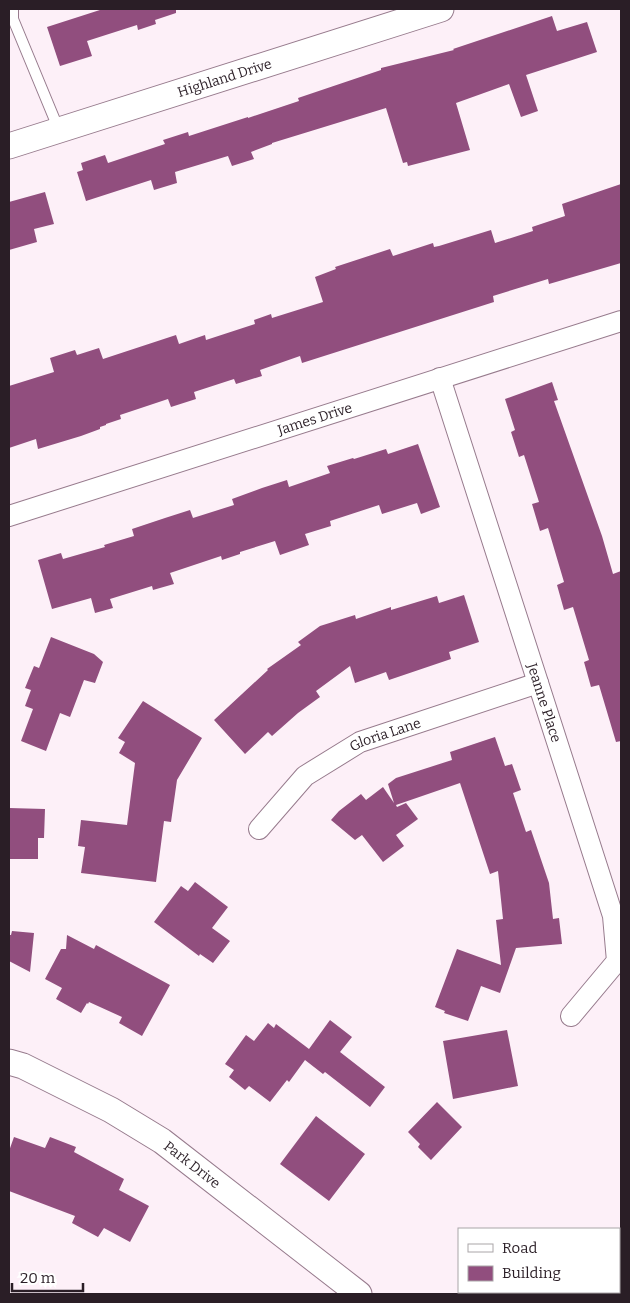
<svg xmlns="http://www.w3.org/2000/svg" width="630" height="1303" font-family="Bitter,serif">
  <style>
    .building { fill: #914e7e }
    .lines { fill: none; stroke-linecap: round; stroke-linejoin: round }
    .service-casing { stroke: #977b8d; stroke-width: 12 }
    .minor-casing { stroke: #977b8d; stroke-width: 22 }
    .tertiary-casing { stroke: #977b8d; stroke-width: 27 }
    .service { stroke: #fff; stroke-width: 10 }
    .minor { stroke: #fff; stroke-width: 20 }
    .tertiary { stroke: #fff; stroke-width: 25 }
    .labels { text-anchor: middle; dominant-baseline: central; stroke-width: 5; stroke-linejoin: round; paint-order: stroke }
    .street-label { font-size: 14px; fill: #2a1e26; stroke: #fff }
  </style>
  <rect width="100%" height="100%" fill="#fdf0f8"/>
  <path class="building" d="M103,9h73v4l-21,7 1,4 -18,6 -1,-5 -50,16 5,15 -32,10 -13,-39z
    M552,16l5,15 30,-9 10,30 -71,23 12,36 -17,6 -12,-33 -53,19 14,47 -62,16 -1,-4 -4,1 -17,-55 -114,35v1l-21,8 3,7 -22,7 -4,-10 -53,16 2,11 -23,7 -3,-10 -65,21 -9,-29 6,-2 -2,-7 24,-8 3,8 57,-19 -2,-4 25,-8 1,4 59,-19v1l51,-17 -1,-3 83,-28v-2l73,-18 -1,-1z
    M621,184v79l-72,21 -1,-5 -55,17 1,6 -192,61 -2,-7 -40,14 2,6 -26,8 -2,-5 -40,13 2,7 -25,8 -3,-8 -48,16 1,4 -15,5v1l-6,2v2l-19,7 -43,13 -2,-10 -27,9v-62l45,-14 -4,-14 25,-8 2,5 22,-7 4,11 73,-24 3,9 26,-9 1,5 49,-16 -1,-4 17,-6 1,4 51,-16 -8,-25 21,-8 -1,-2 55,-18 3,7 40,-13 1,4 5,-1 52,-16 4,13 38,-12 -1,-4 33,-11 -3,-12z
    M45,192l9,32 -20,5 3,13 -28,8v-48z
    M552,382l6,18 -4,1 48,135 11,38 8,-3v170l-5,1 -17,-57 -8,2 -7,-25 5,-2 -16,-53 -9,3 -7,-25 7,-3 -16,-54 -8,3 -8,-27 7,-2 -15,-47 -5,2 -8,-25 4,-2 -10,-31z
    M418,444l22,63 -19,7 -4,-11 -35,11 -3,-9 -49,16 1,5 -26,8 4,11 -29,10 -5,-14 -35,11v2l-18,6 -1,-4 -51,17 4,11 -21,6 -1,-4 -42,13 3,9 -18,5 -4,-15 -39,11 -14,-49 23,-7 2,6 42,-12 -1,-2 30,-9 -2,-7 33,-11 25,-8 3,8 41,-13 -2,-6 30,-11 25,-8 2,7 41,-14 -3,-7 26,-8 1,1 32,-10 2,5z
    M464,595l15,47 -30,10 2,7 -62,21 -3,-8 -31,11 -5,-17 -34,25 4,6 -22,16 -26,23 -4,-4 -23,22 -31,-34 54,-50 -1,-1 34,-24 -3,-3 22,-16 35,-11 1,4 35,-12v3l46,-14 2,7z
    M51,637l43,17 9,8 -8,21 -11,-3 -14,37 -10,-4 -14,38 -25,-10 12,-32 -8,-3 6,-16 -6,-2 9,-22 5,2z
    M143,701l59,37 -25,42 -6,42 -7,-1 -8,61 -75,-9 4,-26 -7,-1 3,-26 46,5 8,-62 -16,-10 6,-11 -7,-4z
    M495,737l10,29 7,-2 9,26 -8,3 13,39 5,-2 18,53 4,36 6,-1 3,26 -46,4 -16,45 -19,-7 -13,35 -24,-8 1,-2 -10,-4 22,-58 44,16 -5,-45 7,-1 -5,-48 -8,3 -30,-91 -64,22 1,2 9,-4 12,16 -22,16 8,11 -21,16 -21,-27 -7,5 -24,-20 8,-9 22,-17 5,6 17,-13 11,16 -6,-19 8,-6 56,-18 -2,-8z
    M9,808l36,1 -1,29h-6v21h-29z
    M195,882l33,25 -16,21 18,13 -17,22 -13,-9 -1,2 -45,-34 27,-36 7,5z
    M12,931l22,2 -4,39 -21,-11v-26h2z
    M67,935l27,14 2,-4 74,40 -28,51 -23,-13 3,-6 -33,-15 -1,2 -1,-1 -6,10 -25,-14 6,-11 -17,-9 16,-30h5z
    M330,1020l22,17 -12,15 45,35 -15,20 -45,-35 -2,2 -18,-14 -16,22 -2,-2 -17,22 -21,-16 -4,4 -16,-13 5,-7 -9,-6 21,-29 8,6 14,-18 6,5 2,-4 33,25z
    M507,1030l11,56 -65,13 -10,-58z
    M437,1102l25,25 -31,33 -13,-13 2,-3 -12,-12z
    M316,1116l49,38 -36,47 -49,-37z
    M14,1137l31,11 5,-11 26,10 -2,5 50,27 -5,11 30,16 -19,36 -26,-14 -6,9 -26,-14 3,-7 -66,-25v-40z"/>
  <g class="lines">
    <defs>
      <path id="service" d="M13,9v10l46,111"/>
      <g id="minor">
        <path id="s1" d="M440,378l173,538 4,45 -46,55"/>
        <path id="s2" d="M9,516l612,-195"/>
        <path id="s3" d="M259,829l46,-53 55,-34 178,-59"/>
      </g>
      <g id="tertiary">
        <path id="s4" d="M9,146l432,-137"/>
        <path id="s5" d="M9,1062l14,4 88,44 51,31 197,153"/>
      </g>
    </defs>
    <use href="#service" class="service-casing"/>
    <use href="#minor" class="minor-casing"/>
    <use href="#tertiary" class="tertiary-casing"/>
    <use href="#service" class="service"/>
    <use href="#minor" class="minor"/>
    <use href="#tertiary" class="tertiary"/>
  </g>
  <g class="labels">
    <g class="street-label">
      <text stroke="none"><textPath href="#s4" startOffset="226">Highland Drive</textPath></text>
      <text stroke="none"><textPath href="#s2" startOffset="321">James Drive</textPath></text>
      <text stroke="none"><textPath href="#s1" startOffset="341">Jeanne Place</textPath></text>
      <text stroke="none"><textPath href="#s3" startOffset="161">Gloria Lane</textPath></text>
      <text stroke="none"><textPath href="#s5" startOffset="211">Park Drive</textPath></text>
    </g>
  </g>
  <rect width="630" height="1303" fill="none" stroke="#2a1e26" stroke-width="20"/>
  <rect x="458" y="1228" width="162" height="65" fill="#ffffff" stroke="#aaa5a8"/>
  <rect x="468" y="1244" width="25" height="8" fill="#ffffff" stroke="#aaa5a8"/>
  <text x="502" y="1253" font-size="15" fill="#2a1e26">Road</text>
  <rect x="468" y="1266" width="25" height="15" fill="#914e7e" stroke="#aaa5a8"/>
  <text x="502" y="1278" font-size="15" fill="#2a1e26">Building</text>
  <path d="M12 1283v8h71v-8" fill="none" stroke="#2a1e26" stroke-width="2.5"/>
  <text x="20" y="1283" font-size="15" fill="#2a1e26" stroke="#ffffff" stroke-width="4" paint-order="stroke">20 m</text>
</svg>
